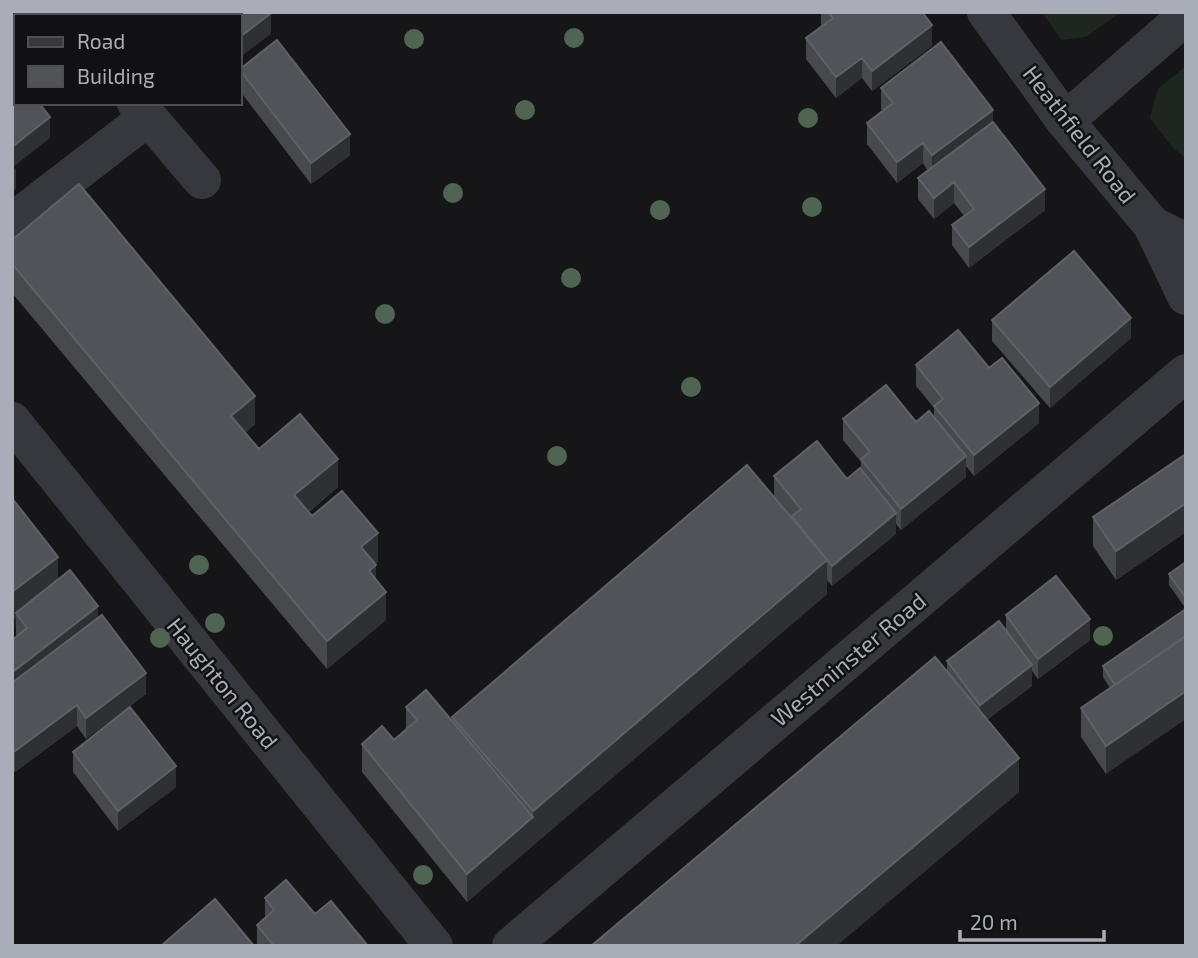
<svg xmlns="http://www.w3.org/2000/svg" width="1198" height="958" font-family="'Exo 2',sans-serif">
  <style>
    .green { fill: #1e261f }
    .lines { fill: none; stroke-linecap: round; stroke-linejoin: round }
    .street { stroke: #37383d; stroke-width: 38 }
    .tree { fill: #506452 }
    .wall { fill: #47494d }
    .shaded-wall { fill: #2f3033 }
    .building { fill: #525359; stroke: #5f6168; stroke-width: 2 }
    .labels { text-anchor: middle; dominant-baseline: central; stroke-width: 5; stroke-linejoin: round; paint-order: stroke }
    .street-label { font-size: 23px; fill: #a8adb8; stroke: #111113 }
  </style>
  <rect width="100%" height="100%" fill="#161618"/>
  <path class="green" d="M1042,12h79l-35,25 -25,3z
    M1186,66v92l-12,-9 -24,-31 8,-29z"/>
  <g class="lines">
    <path class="street" d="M986,12l79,109 87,104 34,17
      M136,103l66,77
      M1065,121l121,-105
      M12,222l135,-104
      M1152,225l34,71
      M12,421l422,525
      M511,946l675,-573"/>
  </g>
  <g class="tree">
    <circle cx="574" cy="38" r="10"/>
    <circle cx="414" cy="39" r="10"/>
    <circle cx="525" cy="110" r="10"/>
    <circle cx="808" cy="118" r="10"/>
    <circle cx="453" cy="193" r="10"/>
    <circle cx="812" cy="207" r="10"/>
    <circle cx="660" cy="210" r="10"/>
    <circle cx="571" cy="278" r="10"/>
    <circle cx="385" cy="314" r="10"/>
    <circle cx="691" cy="387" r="10"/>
    <circle cx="557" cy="456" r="10"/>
    <circle cx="199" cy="565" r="10"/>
    <circle cx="215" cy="623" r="10"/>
    <circle cx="1103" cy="636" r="10"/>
    <circle cx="160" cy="638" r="10"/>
    <circle cx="423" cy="875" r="10"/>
  </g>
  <path class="wall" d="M192,12h79v22l-31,-18h-45z
    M821,12h101l10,34 -60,45 -10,-13 -26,20 -30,-39v-21l16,-12 -1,-2z
    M240,69l110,86 -39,29 -71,-93z
    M881,88l112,34 52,88 -76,58 -17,-23v-20l12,-9 -10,-13 -20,16 -16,-20v-21l10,-7 -5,-8 -26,20 -30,-39v-21l16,-12 -2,-2z
    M12,240l243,184 -10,9 14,16 79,38 -29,25 3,4 66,46 -3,2 1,15 10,41 -59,49 -315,-376z
    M992,320l139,18 -81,70 -58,-67z
    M916,365l73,3 50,55 -65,53 -8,-10v11l-65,53 -5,-6v10l-64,52 -5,-6v14l-360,308 -105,-130v-28l32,-4 12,-10v-23l46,15v-5l322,-220v-21l73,3 14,-10v-7l-18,-22v-21l73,3 18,-5v-9l-18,-22z
    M1186,454v78l-70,48 -23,-34v-29z
    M12,498l46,82 40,38 48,76 -60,45 -9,-13 -62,46 -3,-4v-128l5,-4 -1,-2z
    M1186,562v47l-17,-24v-11z
    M1186,609l-80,165 -25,-37v-29l29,-20 -7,-11v-11z
    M1006,615l84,25 -52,39 -6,-8v15l-45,34 32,72 -183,154h-245l356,-274v-11l59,-31z
    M73,752l103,35 -58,44 -45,-59z
    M265,898l50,16 53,32h-111v-21l8,-7z"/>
  <path class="shaded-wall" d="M271,13v21l-31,23v-20z
    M932,25v21l-60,45v-20z
    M16,28v29l-4,3v-29z
    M862,58v20l-26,20v-21z
    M993,110v21l-61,45v-21z
    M50,117v21l-38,30v-21z
    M350,134v21l-39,29v-21z
    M923,143v20l-26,20v-21z
    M16,168v21l-4,3v-21z
    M954,182v21l-20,16v-21z
    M1045,189v21l-76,58v-21z
    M1131,318v20l-81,70v-21z
    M255,396v28l-24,21v-29z
    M1039,403v20l-65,53v-21z
    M966,456v21l-65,53v-21z
    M338,459v28l-44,37v-29z
    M1186,503v29l-70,48v-29z
    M896,513v21l-64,52v-20z
    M378,533v29l-17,14v-29z
    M58,557v29l-42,27v5l-4,3v-29z
    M827,560v34l-360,308v-28l66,-57v-6z
    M376,565v28l-7,-22z
    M386,592v28l-59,49v-28z
    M98,606v20l-84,66v-21z
    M1090,619v21l-52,39v-20z
    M1032,665v21l-52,39v-20z
    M146,673v21l-60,45v-21z
    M1186,691v28l-80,55v-28z
    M77,705v21l-62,46v-21z
    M1019,758v34l-183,154h-41z
    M176,766v21l-58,44v-20z"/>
  <path class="building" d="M12,12h2l3,4h-1v12l-4,3z
    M208,12h63v1l-31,24v-21h-30z
    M828,12h94l10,13 -60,46 -10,-13 -26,19 -30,-39 27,-20z
    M277,40l73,94 -39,29 -71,-93v-1z
    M941,42l52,68 -61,45 -9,-12 -26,19 -30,-39 26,-20 -12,-15z
    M16,79v24h23l11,14 -38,30v-65z
    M993,122l52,67 -76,58 -17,-22 22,-16 -20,-27 -20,16 -16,-20z
    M79,184l176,212 -24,20 28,33 41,-35 38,45 -44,36 18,21 30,-25 36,42 -17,14 15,18 -7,6 17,21 -59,49 -315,-377v-24z
    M1074,251l57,67 -81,69 -58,-67z
    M958,330l31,38 13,-10 37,45 -65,52 -40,-49 9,-7 -27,-34z
    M886,385l30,37 13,-11 37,45 -65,53 -40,-50 9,-7 -27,-33z
    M817,441l30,38 13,-11 36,45 -64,53 -40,-50 9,-7 -27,-33z
    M1186,454v49l-70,48 -23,-34z
    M747,465l80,95 -294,251 -81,-94z
    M12,498l46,59 -46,35z
    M1186,562v36l-17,-24z
    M70,570l28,36 -84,65 -2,-3v-28l15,-12 -11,-15z
    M1056,576l34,43 -52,40 -32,-44z
    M1186,609v27l-71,49 -12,-19z
    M102,615l44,58 -60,45 -9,-13 -62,46 -3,-4v-64z
    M999,621l33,44 -52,40 -33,-44z
    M1186,636v55l-80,55 -25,-38z
    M935,657l84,101 -224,188h-204z
    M426,690l107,127 -66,57 -105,-130 20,-18 12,14 23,-20 -11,-13z
    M130,707l46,59 -58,45 -45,-59z
    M286,880l29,34 16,-13 37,45h-94l-17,-21 17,-15 -9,-12z
    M215,899l39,47h-93z"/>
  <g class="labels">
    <g class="street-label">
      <text transform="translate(1080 134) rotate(52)">Heathfield Road</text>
      <text transform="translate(848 659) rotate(-40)">Westminster Road</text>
      <text transform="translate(223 683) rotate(51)">Haughton Road</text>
    </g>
  </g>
  <rect width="1198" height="958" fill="none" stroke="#a8adb8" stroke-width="28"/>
  <rect x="14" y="14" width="228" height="91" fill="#111113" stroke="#4d4f55" stroke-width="2"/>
  <rect x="28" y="37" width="35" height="10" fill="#37383d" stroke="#4d4f55" stroke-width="2"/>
  <text x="77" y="49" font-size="21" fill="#a8adb8">Road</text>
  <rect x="28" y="66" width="35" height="21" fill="#525359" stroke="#4d4f55" stroke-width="2"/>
  <text x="77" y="84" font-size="21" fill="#a8adb8">Building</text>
  <path d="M960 930v10h144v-10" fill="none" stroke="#a8adb8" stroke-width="3.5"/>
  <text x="970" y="930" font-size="21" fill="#a8adb8" stroke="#111113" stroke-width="5" paint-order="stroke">20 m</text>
</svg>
